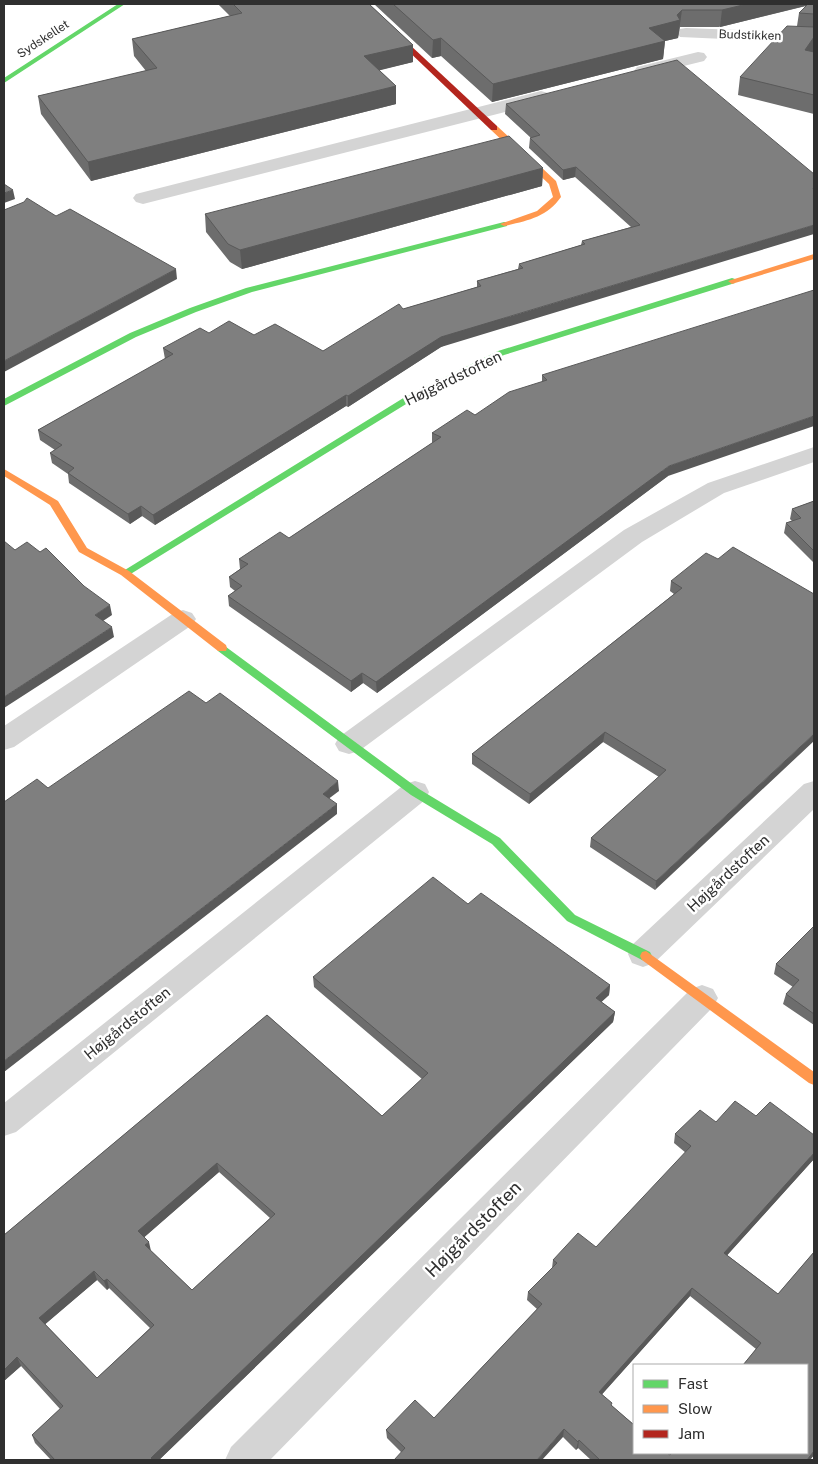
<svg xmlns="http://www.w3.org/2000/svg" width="818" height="1464" font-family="'Public Sans',sans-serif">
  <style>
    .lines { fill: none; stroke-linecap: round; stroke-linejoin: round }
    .street { fill: #d4d4d4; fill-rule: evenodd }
    .fast { fill: #63d668; fill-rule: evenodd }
    .slow { fill: #ff974d; fill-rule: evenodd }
    .jam { fill: #b3261e; fill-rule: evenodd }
    .wall { fill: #6d6d6d; fill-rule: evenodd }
    .shaded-wall { fill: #595959 }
    .building { fill: #7f7f7f; stroke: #595959; fill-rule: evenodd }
    .labels { text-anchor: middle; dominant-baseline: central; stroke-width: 5; stroke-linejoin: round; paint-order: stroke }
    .far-street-label { font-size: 12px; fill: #2f2f2f; stroke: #fff }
    .street-label { font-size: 15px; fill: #2f2f2f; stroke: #fff }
    .near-street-label { font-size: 18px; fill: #2f2f2f; stroke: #fff }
  </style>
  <rect width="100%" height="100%" fill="#fff"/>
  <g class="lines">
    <path class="street" d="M686,28l128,5v10l-134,-6 -3,-4 3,-4z
      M698,52l6,1 3,4 -3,4 -61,15 -6,-1 -3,-4 3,-4z
      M541,91l7,2 2,4 -2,4 -405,103 -7,-2 -3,-4 3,-4z
      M814,447v15l-90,31 -82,49 -283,209 -10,3 -10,-3 -4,-7 4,-7 285,-207 84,-47z
      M183,610l9,3 4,6 -4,6 -178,122 -10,3v-24l170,-113z
      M415,781l10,3 4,8 -4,8 -409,332 -12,4v-33l401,-319z
      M814,781v28l-160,154 -11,4 -11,-4 -4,-9 4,-9 172,-161z
      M702,985l11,4 5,9 -5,9 -443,453h-45l6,-13 460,-458z"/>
    <path class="fast" d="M118,4h7l-121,79v-5z
      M504,222h3v4l-255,66 -56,20 -60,25 -132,69v-7l126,-66 60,-25 56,-20z
      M732,278l3,1v4l-231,72 -93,46 -282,174 -4,1 -5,-3 285,-176 93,-46z
      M222,644l197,145 81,49 75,77 75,37 2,4 -2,4 -4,1 -4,-1 -75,-39 -75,-77 -81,-49 -193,-144 -1,-3 1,-3z"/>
    <path class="slow" d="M491,126h6l59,55 5,16c-14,20 -34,24 -57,29l-4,-2 37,-13 16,-14 -4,-13 -58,-54z
      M814,254v5l-79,24 -3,1 -4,-3z
      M4,469l54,32 29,47 42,23 97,74 1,3 -1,3h-8l-97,-76 -42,-23 -29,-47 -46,-29z
      M646,951l168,121v13l-5,-2 -167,-123 -2,-4 2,-4z"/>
    <path class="jam" d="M359,4h7l131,122v4h-6z"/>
  </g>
  <path class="wall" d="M218,4h151l44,41v17l-34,8 17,16v18l-305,77 -50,-67 -3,-18 108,-25 -12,-15 -2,-17 98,-23z
    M374,4h440v110l-76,-19 2,-18 57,-51 2,-13 7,-7 -86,21h-40l-2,11 -13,3 -2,18 -171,43 -51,-46 -9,2z
    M506,104l308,70 -373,173 -93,60 -2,-1 -191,119 -13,-9 -12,8 -61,-41 -1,-9 -16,-11 -2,-10 5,-3 -15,-10 -2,-10 127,-71 -2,-11 46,-15 45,2 69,16 80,-42 74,-22v-6l41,-12 1,-5 62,-19 1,-4 49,-14 -56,-50 -12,3 -34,-32 1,-10h1l-26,-24z
    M543,168l-1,18 -300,83 -12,-7 -24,-30 -1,-18z
    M542,375l126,101 -291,217 -14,-10 -12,9 -122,-86 -1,-10 7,-5 -5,-4 -1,-10 11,-8 -1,-10 50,-21 143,-95v-10l43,-18 67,-33z
    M814,501v62l-30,-30 2,-10 6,-2 -2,-2 2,-10z
    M718,559l-63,331 -65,-43 1,-9 68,-61 -56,-35 -74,62 -57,-40v-10l202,-160 -4,-3 1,-10z
    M468,904l142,81 -1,10 -8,7 14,10 -2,10 -454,438h-108l-16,-17 -3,-8 28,-26 -39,-43 -17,15v-146l263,-220 115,101 40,-37 -108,-92 -1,-10zM219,1172l51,46 -78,72 -42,-40 -6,-13zM97,1280l10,10 2,-2 41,40 -53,50 -52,-54z
    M814,926v99l-31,-21 3,-10 7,-7 -19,-13 2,-10z
    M716,1122l98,37 -87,96 51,39 36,-42v203l-4,5h-219l-13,-12 -2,2 -13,-13 -162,15 -14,-14 -1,-8 48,-12 103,-109 -10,-9 1,-8 24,-24 1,-8 43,-13 90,-94 -12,-10 1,-9zM690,1296l66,53 -86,106 -58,-49 -10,-12z"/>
  <path class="shaded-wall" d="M747,4h66l-93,23 2,-17z
    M682,10l-4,28 -13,3 -2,18 -171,43 1,-18 156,-56 28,-13z
    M814,37v14l-12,17 3,-18z
    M441,38v18l-9,2 1,-18z
    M413,45v17l-48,12 -1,-18z
    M396,86v18l-305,77 -3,-19z
    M576,167l-1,10 -12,3v-10z
    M543,168l-1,18 -300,83 -2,-19z
    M13,190l2,9 -11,4v-10z
    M814,225v9l-373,113 -93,60v-11l93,-59z
    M176,269l1,10 -173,93v-11z
    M346,395v11l-191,119 -2,-10z
    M814,416v10l-146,50 -291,217 -1,-11 293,-216z
    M141,506l1,10 -12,8 -2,-10z
    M110,605l2,10 -15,10 -2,-10z
    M112,627l2,10 -110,71v-11z
    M362,673l1,10 -12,9v-11z
    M605,732l-2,10 -74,62 1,-10z
    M814,734v7l-159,149 1,-9z
    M338,781l1,10 -16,12v-9z
    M337,804v10l-333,258v-11z
    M610,985l-1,10 -14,13 1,-10z
    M615,1012l-2,10 -454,438h-7l-1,-2z
    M814,1153v6l-92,102 2,-8z
    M217,1163l2,9 -79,69 -2,-10z
    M149,1242l2,9 -6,-6z
    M94,1271l3,9 -55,47 -3,-9z
    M107,1279l2,9 -2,2 -3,-9z
    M692,1288l-2,8 -93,104 2,-8z
    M17,1357l4,9 -17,15v-11z
    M564,1429l-1,8 -21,23h-5z
    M579,1440l-1,8 -2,2 2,-8z
    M814,1451v4l-4,5h-3z"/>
  <path class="building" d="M233,4h136l44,41 -49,11 32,30 -308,76 -50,-66 119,-28 -25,-29 110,-26z
    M393,4h354l-25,6h-40l-5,5 3,5 -31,8 16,13 -172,43 -52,-46 -8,2z
    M808,4h6v10l-15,-1z
    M787,26l27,1v10l-9,13 9,2v43l-74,-18z
    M677,60l137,114v13l-1,2h1v36l-373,112 -93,59 -2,-1 -193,120 -12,-9 -13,8 -60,-41 6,-5 -24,-15 12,-8 -24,-15 135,-76 -10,-6 37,-20 9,5 20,-12 25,14 21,-11 48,27 76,-47 4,5 78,-23 -4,-5 46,-13 -4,-4 66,-20 -3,-3 58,-16 -64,-58 -13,3 -33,-32 10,-3 -34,-31z
    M509,136l34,32 -303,82 -12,-6 -23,-30z
    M4,184l9,6 -9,3z
    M27,198l29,18 14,-7 106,60 -172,92v-151l20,-8z
    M814,290v126l-145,50 -293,216 -14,-9 -11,8 -123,-85 14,-10 -13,-9 19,-13 -9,-5 41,-27 9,6 152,-101 -9,-4 35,-23 8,5 34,-23 38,-12 -5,-5z
    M814,501v50l-28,-28 15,-5 -9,-9z
    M4,541l11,9 12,-8 13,10 6,-4 38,38 26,19 -15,10 17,12 -108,70z
    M733,547l81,47v140l-158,147 -65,-43 75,-68 -61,-38 -75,62 -58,-40 210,-166 -11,-7 35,-28 12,6z
    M189,691l17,12 14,-10 118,88 -15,13 14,10 -333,257v-259l33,-23 11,9z
    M433,877l35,27 13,-11 129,92 -14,13 19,14 -464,446 2,2h-98l-23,-25 31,-29 -46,-49 -13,13v-135l263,-220 115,101 46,-43 -115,-96zM217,1163l58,51 -83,76 -47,-45 4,-3 -11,-11zM94,1271l10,10 3,-2 47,46 -57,53 -58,-60z
    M814,926v88l-28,-20 13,-14 -23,-16z
    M735,1101l21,15 14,-14 44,33v18l-90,100 54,41 36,-42v199l-7,9h-207l-21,-20 -1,2 -14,-13 -27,31h-143l11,-12 -19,-18 29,-30 19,18 108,-114 -14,-12 29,-29 -4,-3 25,-27 18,14 95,-101 -16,-12 25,-24 16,12zM692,1288l69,55 -18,22h64v88h-135l-2,2 -3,-2h-33v-28l-23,-20 1,-2 -13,-11z"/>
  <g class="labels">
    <g class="far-street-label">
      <text transform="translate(750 35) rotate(2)">Budstikken</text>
      <text transform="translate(43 39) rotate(-33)">Sydskellet</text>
    </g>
    <g class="street-label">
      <text transform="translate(453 378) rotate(-26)">Højgårdstoften</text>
      <text transform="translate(728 873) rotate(-43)">Højgårdstoften</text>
      <text transform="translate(127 1023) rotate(-39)">Højgårdstoften</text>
    </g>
    <g class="near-street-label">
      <text transform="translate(473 1229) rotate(-45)">Højgårdstoften</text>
    </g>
  </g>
  <rect width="818" height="1464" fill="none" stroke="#2f2f2f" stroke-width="10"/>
  <rect x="633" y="1364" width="175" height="90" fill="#ffffff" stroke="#acacac"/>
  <rect x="643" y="1380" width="25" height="8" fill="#63d668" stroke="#acacac"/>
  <text x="678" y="1389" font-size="15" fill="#2f2f2f">Fast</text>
  <rect x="643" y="1405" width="25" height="8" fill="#ff974d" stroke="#acacac"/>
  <text x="678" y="1414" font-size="15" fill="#2f2f2f">Slow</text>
  <rect x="643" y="1430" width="25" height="8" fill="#b3261e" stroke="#acacac"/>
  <text x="678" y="1439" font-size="15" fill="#2f2f2f">Jam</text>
</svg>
